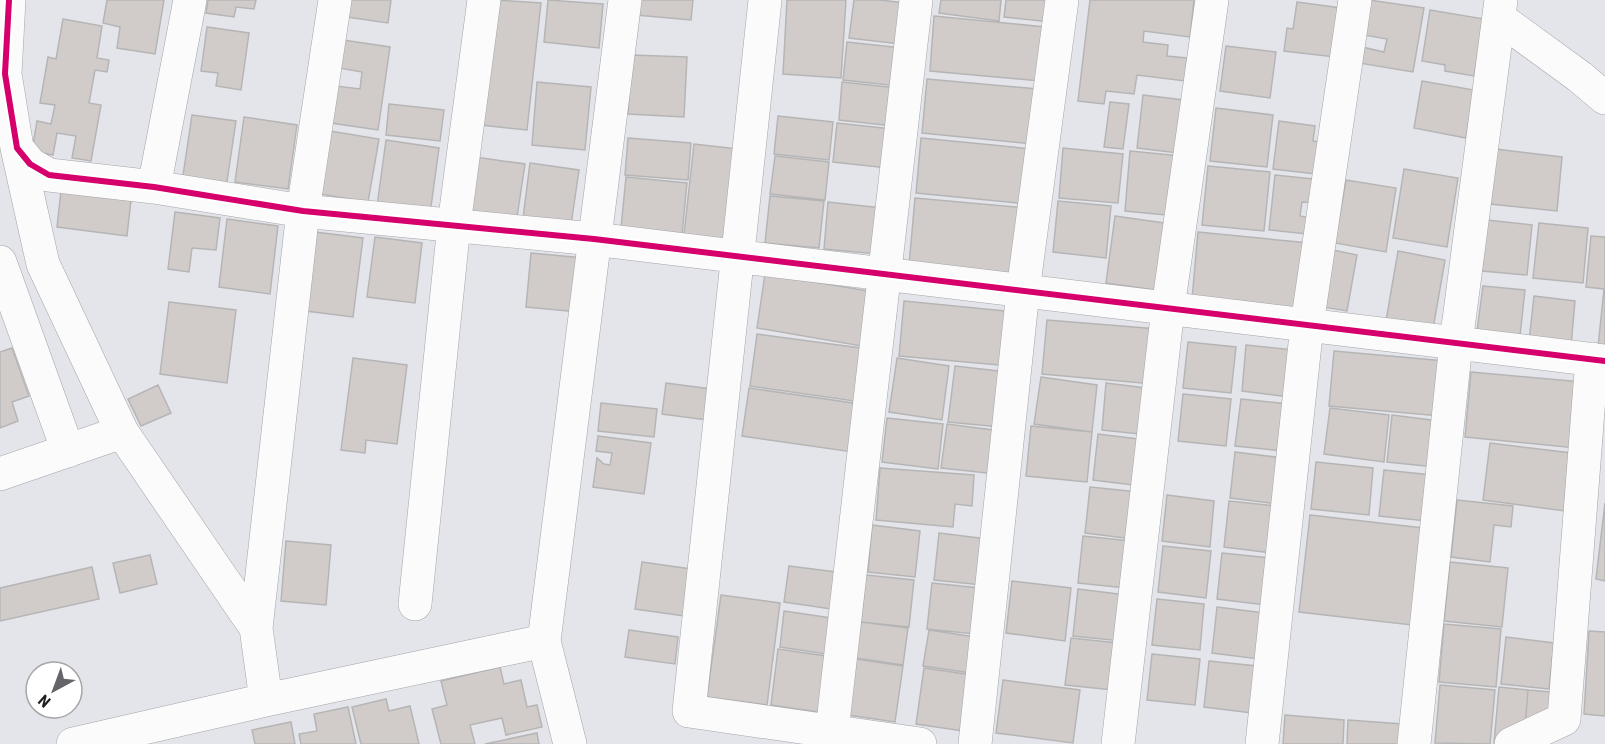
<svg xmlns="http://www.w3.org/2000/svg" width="1605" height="744" font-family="'Roboto Condensed',sans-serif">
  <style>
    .building { fill: #d1ccca; stroke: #b6b5b6; stroke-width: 1.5 }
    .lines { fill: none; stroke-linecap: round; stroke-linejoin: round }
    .minor-casing { stroke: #a3a4a7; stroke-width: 34 }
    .minor { stroke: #fbfbfc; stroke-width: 33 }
    .cycleway-casing { stroke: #fff; stroke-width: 10 }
    .cycleway { stroke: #d6006c; stroke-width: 6 }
  </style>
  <rect width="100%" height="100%" fill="#e4e5ea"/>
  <path class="building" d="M107,0h57l-9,54 -38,-6 3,-21 -17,-4z
    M208,0h48l-2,9 -18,-2 -2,10 -28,-4z
    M349,0h42l-3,23 -41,-6z
    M495,0l46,3 -14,127 -46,-5z
    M548,0l55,4 -4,44 -55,-6z
    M637,0h56l-2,20 -55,-5z
    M787,0h59l-5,78 -58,-4z
    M854,0h26l25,3 -5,41 -51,-6z
    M941,0h60l-2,21 -60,-8z
    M1006,0h47l-3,22 -46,-5z
    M1090,0h104l-4,37 -46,-6 -1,11 25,3 -1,11 20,2 -2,23 -48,-6 -3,19 -28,-3 -2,13 -26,-3z
    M1369,0l55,8 -11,64 -54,-9 3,-16 22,5 3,-13 -23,-4z
    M1297,2l44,6 -6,49 -51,-6 3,-23 6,1z
    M1430,10l54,9 -10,57 -29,-5v-6l-23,-4z
    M934,16l111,11 -5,54 -110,-10z
    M63,19l39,7 -5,32 12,2 -2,12 -12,-2 -6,33 12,2 -10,56 -19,-3 4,-22 -19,-3 -4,22 -21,-4 5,-30 14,3 4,-19 -15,-2 8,-46 8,2z
    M207,27l42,6 -8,57 -25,-4 2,-13 -17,-2z
    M343,40l47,7 -12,83 -47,-7 5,-37 24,3 2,-17 -23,-4z
    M847,42l55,6 -4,38 -55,-6z
    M1226,46l50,6 -6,46 -50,-7z
    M631,55l56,2 -3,60 -56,-3z
    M927,79l111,10 -5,55 -111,-11z
    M1422,81l52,9 -8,48 -52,-10z
    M537,82l54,5 -6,63 -53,-5z
    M842,82l55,6 -4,38 -54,-6z
    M1143,95l41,5 -6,53 -41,-5z
    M1110,102l19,2 -6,45 -19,-2z
    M389,104l55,6 -4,31 -54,-6z
    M1216,108l57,7 -6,52 -57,-6z
    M192,115l44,6 -10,67 -44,-6z
    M778,116l55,6 -4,38 -55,-6z
    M244,117l53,8 -9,64 -53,-7z
    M1279,121l36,5 -2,15 15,1 -4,33 -51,-6z
    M837,123l55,6 -4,39 -55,-6z
    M330,131l49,8 -11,63 -48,-8z
    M628,138l63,5 -3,37 -63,-5z
    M921,138l111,11 -5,55 -111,-11z
    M386,140l53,8 -9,66 -53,-8z
    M694,144l52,6 -11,91 -51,-7z
    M1063,148l60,6 -5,49 -59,-5z
    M1496,149l66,8 -5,54 -67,-7z
    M1130,151l51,5 -5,60 -51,-5z
    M775,156l54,6 -4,38 -55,-6z
    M475,157l50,7 -9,60 -49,-7z
    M530,163l49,7 -9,62 -48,-6z
    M1208,166l62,6 -6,59 -62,-6z
    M1404,169l54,9 -11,69 -54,-9z
    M1275,175l47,5 -3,23 -17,-1 -2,14 18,3 -2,16 -47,-5z
    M626,177l61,6 -5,51 -61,-6z
    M1346,180l50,8 -10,64 -51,-9z
    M61,191l70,9 -4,36 -70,-9z
    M770,196l54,5 -5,47 -54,-5z
    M915,198l111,10 -6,67 -111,-10z
    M1058,201l53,5 -5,52 -53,-6z
    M828,202l54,6 -4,46 -54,-5z
    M175,212l45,6 -4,32 -24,-2 -3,24 -21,-3z
    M1115,216l56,8 -9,67 -56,-8z
    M227,219l51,7 -8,68 -51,-7z
    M1487,220l45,5 -5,50 -45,-4z
    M1539,223l49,5 -5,55 -50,-5z
    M315,232l48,6 -10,79 -47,-6z
    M1198,232l111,11 -6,67 -111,-11z
    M1591,236l14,1v111l-7,-1 6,-58 -18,-2z
    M375,237l47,6 -7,60 -48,-6z
    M1333,250l24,5 -10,56 -24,-4z
    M1398,251l47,9 -12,69 -47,-8z
    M531,253l53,5 -6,54 -52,-5z
    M765,274l110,18 -8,55 -110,-19z
    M1483,286l42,4 -5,46 -43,-5z
    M1534,296l41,5 -4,45 -42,-5z
    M904,301l111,11 -5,54 -111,-10z
    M169,302l67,8 -9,73 -67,-9z
    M1047,320l111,9 -5,55 -111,-10z
    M757,334l111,15 -7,53 -111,-16z
    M1188,342l48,5 -5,46 -48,-5z
    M1246,345l48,5 -5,47 -47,-6z
    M12,348l17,48 -17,6 6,19 -18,7v-76z
    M1334,351l111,10 -5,55 -111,-10z
    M353,358l54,7 -10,79 -31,-4 -1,13 -24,-3z
    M897,358l52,8 -7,54 -53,-8z
    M955,366l52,6 -7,55 -52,-5z
    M1471,372l111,10 -6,66 -111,-11z
    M1041,377l56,8 -5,47 -58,-8z
    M666,383l45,6 -4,31 -45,-6z
    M1106,383l48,6 -5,46 -47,-5z
    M158,385l13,28 -30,13 -13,-27z
    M749,388l111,16 -7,48 -111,-16z
    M1183,394l48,5 -5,47 -48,-5z
    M1241,399l47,5 -5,47 -48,-5z
    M601,403l56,6 -3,28 -56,-6z
    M1330,408l59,7 -5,47 -60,-8z
    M1392,415l47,6 -4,46 -48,-5z
    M887,418l56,6 -5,45 -56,-7z
    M947,424l54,7 -5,43 -55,-6z
    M1031,426l61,6 -5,50 -61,-6z
    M1098,434l48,6 -5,46 -48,-6z
    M598,436l53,7 -7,51 -51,-7 4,-29 7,6 6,1 2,-12 -16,-2z
    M1490,443l82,10 -7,58 -82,-11z
    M1235,452l48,6 -5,46 -48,-6z
    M1316,462l57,6 -4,47 -58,-6z
    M880,468l94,7 -2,31 -17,-2 -2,23 -77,-7z
    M1384,470l48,5 -5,46 -48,-5z
    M1090,487l48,5 -5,47 -48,-6z
    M1167,495l47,6 -4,46 -48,-6z
    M1457,500l56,6 -2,21 -17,-2 -4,37 -39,-5z
    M1229,501l48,5 -5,47 -48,-6z
    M1605,503v78l-9,-2z
    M1310,515l113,13 -11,97 -113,-13z
    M872,525l48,6 -5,46 -47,-5z
    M939,533l48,6 -5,46 -48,-5z
    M1083,536l48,5 -5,47 -48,-5z
    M286,541l45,4 -5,60 -45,-4z
    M1163,546l48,5 -5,47 -48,-6z
    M1222,553l48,5 -5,47 -48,-6z
    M150,555l7,29 -37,9 -7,-30z
    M642,562l49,7 -7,47 -49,-7z
    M1450,562l58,6 -6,59 -58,-6z
    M789,566l47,6 -5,37 -47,-7z
    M92,567l7,32 -99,22v-33z
    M866,575l48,5 -5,47 -48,-5z
    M1012,581l59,7 -6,53 -59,-8z
    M932,583l48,5 -5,46 -48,-5z
    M1078,589l48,6 -5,46 -48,-5z
    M721,595l59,8 -13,102 -60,-8z
    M1157,599l47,5 -4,46 -48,-5z
    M1217,607l47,6 -5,46 -47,-6z
    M784,611l47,7 -5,36 -46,-7z
    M861,622l47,6 -5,37 -47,-7z
    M1444,624l57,5 -5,58 -57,-5z
    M629,630l49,7 -3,27 -50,-7z
    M929,630l46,7 -4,36 -48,-7z
    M1589,631l16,1v84l-21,-2z
    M1506,637l48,6 -5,46 -48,-5z
    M1071,638l47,5 -5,47 -48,-5z
    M778,649l48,7 -8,56 -47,-7z
    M1152,654l48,5 -5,46 -48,-5z
    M856,659l47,7 -8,56 -47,-7z
    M1209,661l48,5 -5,47 -48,-6z
    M500,667l4,17 17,-4 6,27 10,-2 5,22 -36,8 -4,-17 -32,7 5,19h-34l-9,-35 15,-4 -6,-24z
    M924,668l48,7 -9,56 -47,-7z
    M1003,680l77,10 -7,53 -77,-10z
    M1440,685l55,5 -5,54 -55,-1z
    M1499,687l29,3 -3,37 -31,16z
    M1528,690l23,2 -1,24 -25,11z
    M386,699l3,12 21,-5 9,38h-58l-9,-37z
    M348,707l8,37h-55l-2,-10 18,-3 -3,-17z
    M1285,715l59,5 -1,24h-60z
    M1348,720l55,4 -2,20h-54z
    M291,722l4,22h-40l-3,-14z
    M537,733l2,11h-54z"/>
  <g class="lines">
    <defs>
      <path id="minor" d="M9,0l-4,74 12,74 13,16 19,11 105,12 149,24 291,28 1011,122
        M765,0l-76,711 231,33
        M1499,18l81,59 25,21
        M17,148l26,116 79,168 134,196 10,72
        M154,187l36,-187
        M0,262l68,189
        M0,474l122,-42
        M415,604l39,-379 30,-225
        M256,628l47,-417 32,-211
        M544,641l81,-641
        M73,744l193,-44 278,-59 26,103
        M828,744l4,-13 84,-731
        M975,744l48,-453 39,-291
        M1118,744l50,-436 44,-308
        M1262,744l45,-419 48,-325
        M1414,744l42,-401 45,-343
        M1511,744l53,-25 28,-360"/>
    </defs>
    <use href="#minor" class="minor-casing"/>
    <use href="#minor" class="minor"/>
    <defs>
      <path id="cycleway" d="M9,0l-4,74 12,74 13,16 19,11 105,12 149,24 291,28 1011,122"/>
    </defs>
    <use href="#cycleway" class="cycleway-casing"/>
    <use href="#cycleway" class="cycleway"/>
  </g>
  <g transform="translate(54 690) rotate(221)"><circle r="28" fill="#ffffff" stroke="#a6a6a7" stroke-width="1.5"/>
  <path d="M0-4.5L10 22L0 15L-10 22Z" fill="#656569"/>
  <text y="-9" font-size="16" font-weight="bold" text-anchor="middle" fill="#202024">N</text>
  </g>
</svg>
